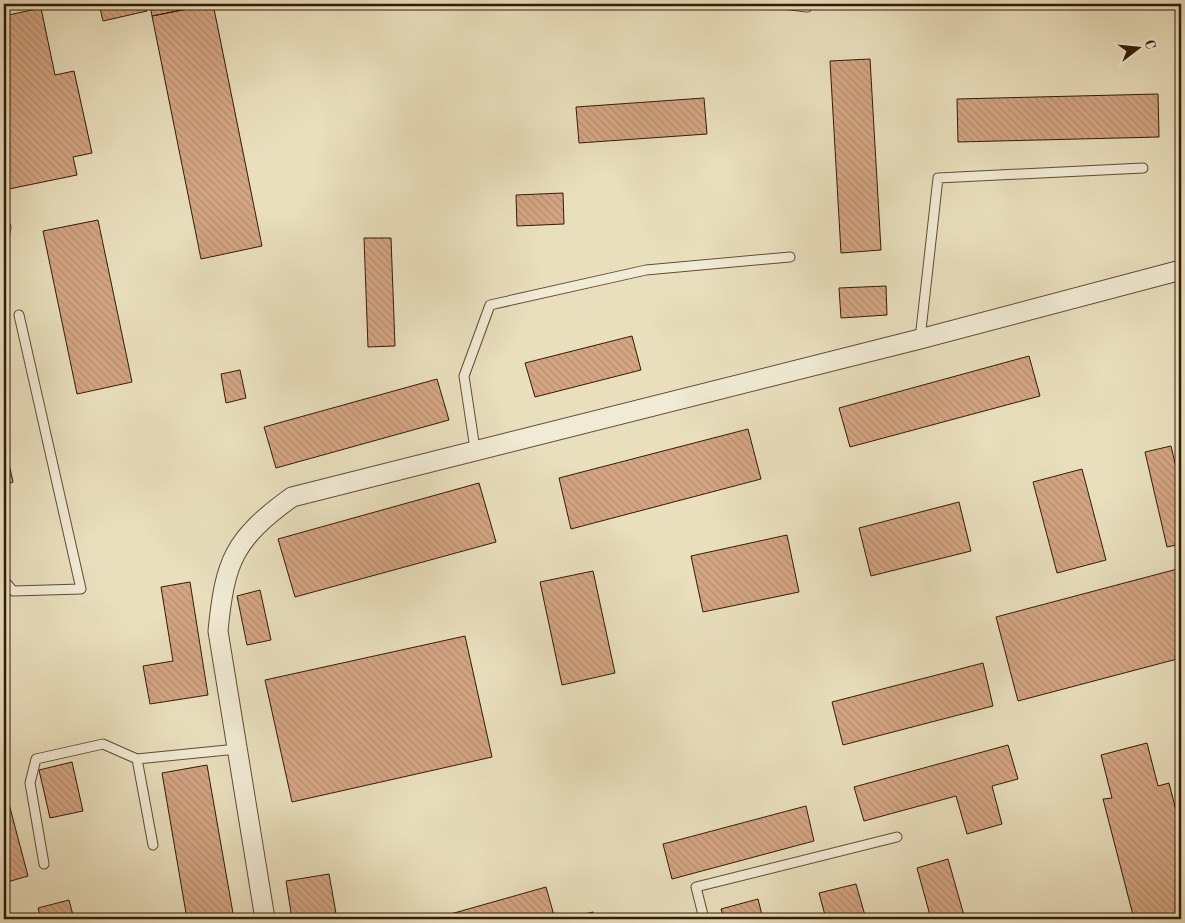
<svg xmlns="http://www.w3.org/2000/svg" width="1185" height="923" font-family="'Old Standard TT',serif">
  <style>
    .building { fill: url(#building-back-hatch); stroke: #321b07 }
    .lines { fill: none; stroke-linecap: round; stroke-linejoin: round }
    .service-casing { stroke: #604c34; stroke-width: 11 }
    .minor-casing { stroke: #604c34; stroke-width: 21 }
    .service { stroke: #f1ead4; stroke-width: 9 }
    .minor { stroke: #f1ead4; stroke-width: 19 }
  </style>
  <defs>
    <pattern id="building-back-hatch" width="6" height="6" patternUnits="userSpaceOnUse" patternTransform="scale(1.25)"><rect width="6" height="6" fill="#d4a583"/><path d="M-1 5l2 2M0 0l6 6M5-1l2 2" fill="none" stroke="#b68d70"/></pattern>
  </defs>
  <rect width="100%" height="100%" fill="#e9dfbd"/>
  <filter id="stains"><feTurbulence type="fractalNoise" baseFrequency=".004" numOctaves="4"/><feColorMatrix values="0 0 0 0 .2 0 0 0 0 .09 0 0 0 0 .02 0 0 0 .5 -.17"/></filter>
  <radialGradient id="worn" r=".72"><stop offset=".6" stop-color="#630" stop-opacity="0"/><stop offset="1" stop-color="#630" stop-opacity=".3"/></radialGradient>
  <path class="building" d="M99,4h46l2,7 -44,10z
    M150,4h62l-60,12z
    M213,4l49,242 -61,13 -49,-243z
    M41,8l14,67 19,-4 18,82 -19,4 4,18 -73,15v-177v3z
    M870,59l11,191 -40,3 -11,-192z
    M1158,94l1,43 -201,5 -1,-43z
    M704,98l3,36 -128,9 -3,-36z
    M563,193l1,31 -47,2 -1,-31z
    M98,220l34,162 -55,12 -34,-163z
    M364,238h27l4,108 -27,1z
    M886,286l1,29 -46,3 -2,-30z
    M632,336l9,34 -106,27 -10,-34z
    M1029,356l11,40 -190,51 -11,-39z
    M240,370l6,28 -20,5 -5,-29z
    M437,379l12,41 -173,48 -12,-41z
    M748,429l13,50 -190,50 -12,-51z
    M4,441l9,41 -9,3z
    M1171,446l10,42v56l-14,3 -22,-95z
    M1082,469l24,91 -49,13 -24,-91z
    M479,483l17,59 -201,55 -17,-58z
    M959,502l12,49 -100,25 -12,-48z
    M787,535l12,57 -96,20 -12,-56z
    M1181,568v90l-163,43 -22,-84z
    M593,571l22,102 -53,12 -22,-103z
    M190,582l18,113 -58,9 -7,-38 30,-5 -12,-74z
    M260,590l11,50 -24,5 -10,-49z
    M465,636l27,121 -200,45 -27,-122z
    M983,663l10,43 -150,39 -11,-43z
    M1147,743l11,43 11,-3 12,47v89h-47l-31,-120 9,-1 -11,-43z
    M1008,745l10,34 -26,7 10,38 -35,10 -11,-38 -92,25 -10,-34z
    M72,762l11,49 -33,7 -11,-48z
    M207,765l27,154h-47l-25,-146z
    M9,804l19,72 -24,7v-78z
    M806,806l8,35 -142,38 -9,-35z
    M948,859l17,60h-34l-14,-51z
    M329,874l8,45h-45l-6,-38z
    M856,884l10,35h-40l-7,-26z
    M546,887l9,32h-122z
    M758,899l5,20h-39l-3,-10z
    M69,900l5,19h-33l-3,-11z
    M593,912l1,7h-26v-1z"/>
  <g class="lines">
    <defs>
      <path id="service" d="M783,4l24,3 1,-3
        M4,238l2,-11
        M920,339l18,-161 205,-10
        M475,449l-11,-73 26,-71 156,-35 144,-13
        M4,580l9,11 68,-2 -62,-274
        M153,845l-16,-86 100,-10
        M44,864l-14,-81 6,-24 67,-15 34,15
        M704,919l-8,-32 201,-50"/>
      <path id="minor" d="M265,919l-47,-288c7,-71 16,-92 74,-134l628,-158 261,-69"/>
    </defs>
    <use href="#service" class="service-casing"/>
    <use href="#minor" class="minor-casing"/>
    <use href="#service" class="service"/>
    <use href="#minor" class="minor"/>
  </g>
  <rect width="1185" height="923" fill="none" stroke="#e9dfbd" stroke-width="20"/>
  <rect x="5" y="5" width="1175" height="913" fill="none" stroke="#321b07" stroke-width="2.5"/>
  <rect x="10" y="10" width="1165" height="903" fill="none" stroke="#321b07"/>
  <g transform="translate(1138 48) rotate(74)" stroke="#f1ead4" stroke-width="4" paint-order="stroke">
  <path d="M0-4L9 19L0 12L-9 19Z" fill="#321b07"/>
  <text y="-8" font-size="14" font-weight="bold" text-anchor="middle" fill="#321b07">С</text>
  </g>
  <rect width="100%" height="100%" filter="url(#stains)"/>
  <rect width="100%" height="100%" fill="url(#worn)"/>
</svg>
